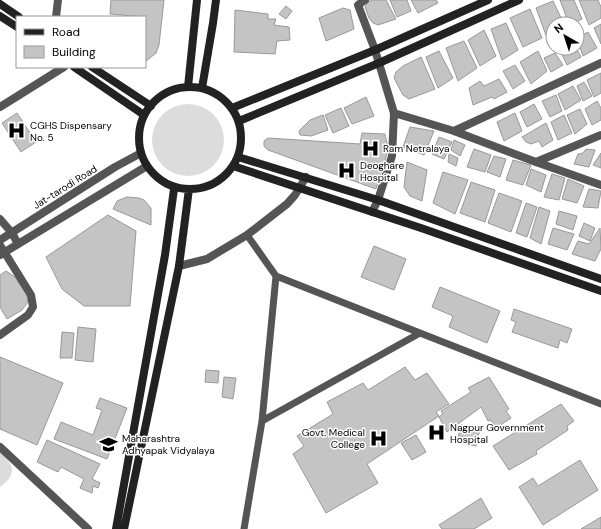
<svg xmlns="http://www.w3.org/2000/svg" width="601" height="529" font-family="'DM Sans',sans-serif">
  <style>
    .green { fill: #dcdcdc }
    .building { fill: #c4c4c4; stroke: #999 }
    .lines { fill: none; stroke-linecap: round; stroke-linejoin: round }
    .service { stroke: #555; stroke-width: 7 }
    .minor { stroke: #555; stroke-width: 8 }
    .tertiary { stroke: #555; stroke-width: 8 }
    .secondary { stroke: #222; stroke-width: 8 }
    .labels { text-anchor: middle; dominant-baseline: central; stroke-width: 3; stroke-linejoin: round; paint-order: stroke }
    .poi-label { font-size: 10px; fill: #000; stroke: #fff; text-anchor: start }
    .street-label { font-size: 10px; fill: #000; stroke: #fff }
  </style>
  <rect width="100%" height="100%" fill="#fff"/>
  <path class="green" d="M152 140a36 36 0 1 1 72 0a36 36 0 1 1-72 0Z
    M0,452c15,14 17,22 0,35z"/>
  <path class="building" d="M111,0h53l-5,45 -3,8 -11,9v-45l-35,-3z
    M372,0h14l10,19 -18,6 -5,-2 -4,-5 -4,-11 3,-5z
    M390,0h17l4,11 -14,6z
    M411,0h25l2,3 -20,10z
    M560,0h14l8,19 -10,5h-3z
    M579,0h19l3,7v11l-12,7z
    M553,1l11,23h-11v10l-6,4 -11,-30z
    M286,6l6,5 -6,8 -7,-5z
    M343,8l7,2 4,19 -28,12 -7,-23z
    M530,9l12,29 -19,9 -13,-29z
    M235,10l33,4v5h8l-2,6 15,2 1,13 -13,1 -2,13 -41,-2z
    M506,23l12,27 -16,10 -11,-31z
    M601,24v20l-7,-16z
    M484,30l12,26 -16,10 -12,-26z
    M588,32l9,16 -14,8 -6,-18z
    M464,41l13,27 -19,13 -12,-33z
    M559,48h17l5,9 -14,8z
    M439,51l14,27 -15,10 -12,-31z
    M538,51l9,20 -16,13 -11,-22z
    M555,53l8,12 -12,7 -7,-14z
    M421,57l14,32 -26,10 -6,-4 -9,-17 2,-6 7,-6z
    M515,65l10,16 -12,8 -10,-18z
    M601,73v20l-7,4 -7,-17z
    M499,79l8,13 -13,7 -2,-2 -19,8 -4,-17 11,-7 4,5z
    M584,82l8,14 -9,5 -6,-15z
    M573,86l8,14 -16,10 -7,-16z
    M556,95l6,16 -12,6 -8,-16z
    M366,97l8,19 -22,8 -8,-16z
    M597,101l4,7v12l-9,5 -7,-16z
    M534,104l8,15 -15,8 -7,-15z
    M341,108l8,18 -16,7 -8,-18z
    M580,109l7,15 -12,10 -8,-19z
    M17,113l19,29 -15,10 -19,-29z
    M515,113l7,18 -18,10 -7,-19z
    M323,115l5,15 -17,6 -11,-1 -1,-4 11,-11z
    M564,115l8,18 -14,7 -7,-18z
    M546,123l7,17 -11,7 -3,-6 -8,3 -5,-2 -4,-5z
    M410,127l24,4 -10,24 -21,-8z
    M362,133l23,1 3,14 -2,9 -10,32 -108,-39 -4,-4v-5l4,-3 92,6z
    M439,137l13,5 -8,17 -12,-5z
    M454,140l11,5 -5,11 -9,-6z
    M474,149l17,6 -6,17 -18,-5z
    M586,149l9,1 -6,17 -15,-3 4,-10 5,-1z
    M601,153v15l-8,-3z
    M449,154l9,4 -2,8 -8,-4z
    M494,156l12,3 -6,18 -13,-5z
    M513,160l18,5 -8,20 -17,-5z
    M407,162l20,8 -5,31 -12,-5 -6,-9z
    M531,169l15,6 -5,17 -15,-7z
    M443,172l25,8 -13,34 -22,-11z
    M552,174l13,4 -6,22 -15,-3z
    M568,179l16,7 -7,17 -15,-4z
    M471,182l24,8 -10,32 -25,-9z
    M589,189l12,2 -3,17 -15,-1z
    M499,193l23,8 -11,31 -23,-9z
    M127,197l12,1 5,2 7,8v17l-38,-16 4,-8z
    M526,203l11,4 -10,30 -11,-4z
    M539,207l11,4 -9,33 -11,-6z
    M559,211l18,5 -4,14 -17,-6z
    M108,215l28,16 -6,75h-46l-22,-17 -16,-32z
    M584,223l11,5 -5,13 -11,-5z
    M553,228l21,6 -7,16 -19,-6z
    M600,228l1,21 -6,12 -23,-7 6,-13 11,3z
    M374,246l32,13 -12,31 -33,-13z
    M6,271l9,6 12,18 1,7 -6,8 -15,9 -7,-12v-32z
    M440,287l60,24 -13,32 -38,-16 4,-11 -21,-9z
    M514,309l58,20 -5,14 -7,-3 -2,8 -46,-16 4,-10 -5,-2z
    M78,327l18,2 -3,33 -18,-2z
    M62,332l12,1 -2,25h-12z
    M0,357l63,26 -26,62 -37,-16z
    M405,367l10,13 12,-7 22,31 -13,8 3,4 -72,48 11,19 -52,30 -33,-59 11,-8 -7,-10 36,-22 -6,-12 36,-19 5,7z
    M206,370l13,1 -1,12 -13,-1z
    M224,377l12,1 -3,21 -11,-2z
    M489,377l20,32 -3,2 5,7 -15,10 -5,-8 -3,1 -7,-14 -34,25 -8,-15 4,-3 -2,-3 30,-19 -3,-4z
    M100,398l27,10 -20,51 -53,-20 7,-17 32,13 9,-25 -6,-2z
    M561,404l13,17 -7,5 1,4 -32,21 1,3 -28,16 -16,-24z
    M461,425l19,4 -4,17 -19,-4z
    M416,435l10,17 -14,8 -11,-17z
    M47,440l53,24 -8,15 8,4 -2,5 -5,-2 -1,7 -12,-5 4,-9 -23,-12 -3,5 -21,-10z
    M580,460l18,30 -55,35 -24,-38 14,-9 5,8z
    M481,498l11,20 -18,11h-32l-3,-4z
    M601,517v12h-20z"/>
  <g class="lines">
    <path class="service" d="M247,235l29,41 144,57
      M262,421l14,-145
      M244,529l18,-108 158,-88 181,71"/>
    <path class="minor" d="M365,0l-7,5 17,45 19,63 -2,43 -14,44 -6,12
      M56,17l2,-17
      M0,107l64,-40
      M394,113l60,18 82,31 65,23
      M454,131l147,-68
      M536,162l65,-27
      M0,219l12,14 6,11
      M0,245l31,50 2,12 -5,8 -28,20
      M0,447l88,82"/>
    <path class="tertiary" d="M0,240l115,-73 26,-14
      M0,255l147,-89
      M179,266l28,-7 40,-24 40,-31 8,-9 11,-18"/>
    <path class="secondary" d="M0,4l19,13
      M0,16l17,11
      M74,67l70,48
      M92,67l59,39
      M139 138a51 51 0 1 1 102 0a51 51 0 1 1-102 0Z
      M188,87l9,-87
      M202,88l11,-65 3,-23
      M232,108l143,-58 113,-50
      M239,121l140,-58 140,-63
      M238,157l140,43 223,79
      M233,166l188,62 180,63
      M116,529l49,-274 9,-66
      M124,529l55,-263 10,-77"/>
  </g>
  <defs>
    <symbol id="hospital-bare" viewBox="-9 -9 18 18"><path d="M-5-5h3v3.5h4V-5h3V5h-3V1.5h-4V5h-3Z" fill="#000" stroke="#fff" stroke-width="2.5" paint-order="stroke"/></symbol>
    <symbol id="university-bare" viewBox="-9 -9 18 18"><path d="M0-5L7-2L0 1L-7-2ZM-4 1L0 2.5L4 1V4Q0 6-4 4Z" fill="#000" stroke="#fff" stroke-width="2.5" paint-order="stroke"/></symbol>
  </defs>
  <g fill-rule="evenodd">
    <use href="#hospital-bare" x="4" y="118" width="25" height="25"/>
    <use href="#hospital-bare" x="358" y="136" width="25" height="25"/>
    <use href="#hospital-bare" x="334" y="158" width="25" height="25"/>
    <use href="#hospital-bare" x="424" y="420" width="25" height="25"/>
    <use href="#hospital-bare" x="366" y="426" width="25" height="25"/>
    <use href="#university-bare" x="96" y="432" width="25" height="25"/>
  </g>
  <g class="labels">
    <g class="poi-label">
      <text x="30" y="125">CGHS Dispensary<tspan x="30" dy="12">No. 5</tspan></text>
      <text x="383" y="148">Ram Netralaya</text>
      <text x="360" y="165">Deoghare<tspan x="360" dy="12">Hospital</tspan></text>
      <text x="450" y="427">Nagpur Government<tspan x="450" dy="12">Hospital</tspan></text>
      <text x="365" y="432" text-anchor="end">Govt. Medical<tspan x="365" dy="12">College</tspan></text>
      <text x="122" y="438">Maharashtra<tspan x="122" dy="12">Adhyapak Vidyalaya</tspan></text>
    </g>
    <g class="street-label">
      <text transform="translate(65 187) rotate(-32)">Jat-tarodi Road</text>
    </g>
  </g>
  <rect x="16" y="16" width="130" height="52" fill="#ffffff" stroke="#999999"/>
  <rect x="24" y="29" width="20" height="6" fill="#222222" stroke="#999999"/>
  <text x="52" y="36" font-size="12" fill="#000000">Road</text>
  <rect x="24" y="46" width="20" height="12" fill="#c4c4c4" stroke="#999999"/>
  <text x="52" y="56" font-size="12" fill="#000000">Building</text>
  <g transform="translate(565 36) rotate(321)"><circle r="19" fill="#ffffff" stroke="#999999"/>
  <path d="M0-3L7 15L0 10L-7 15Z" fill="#000000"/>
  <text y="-6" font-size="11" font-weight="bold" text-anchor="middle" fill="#000000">N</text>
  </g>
</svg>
